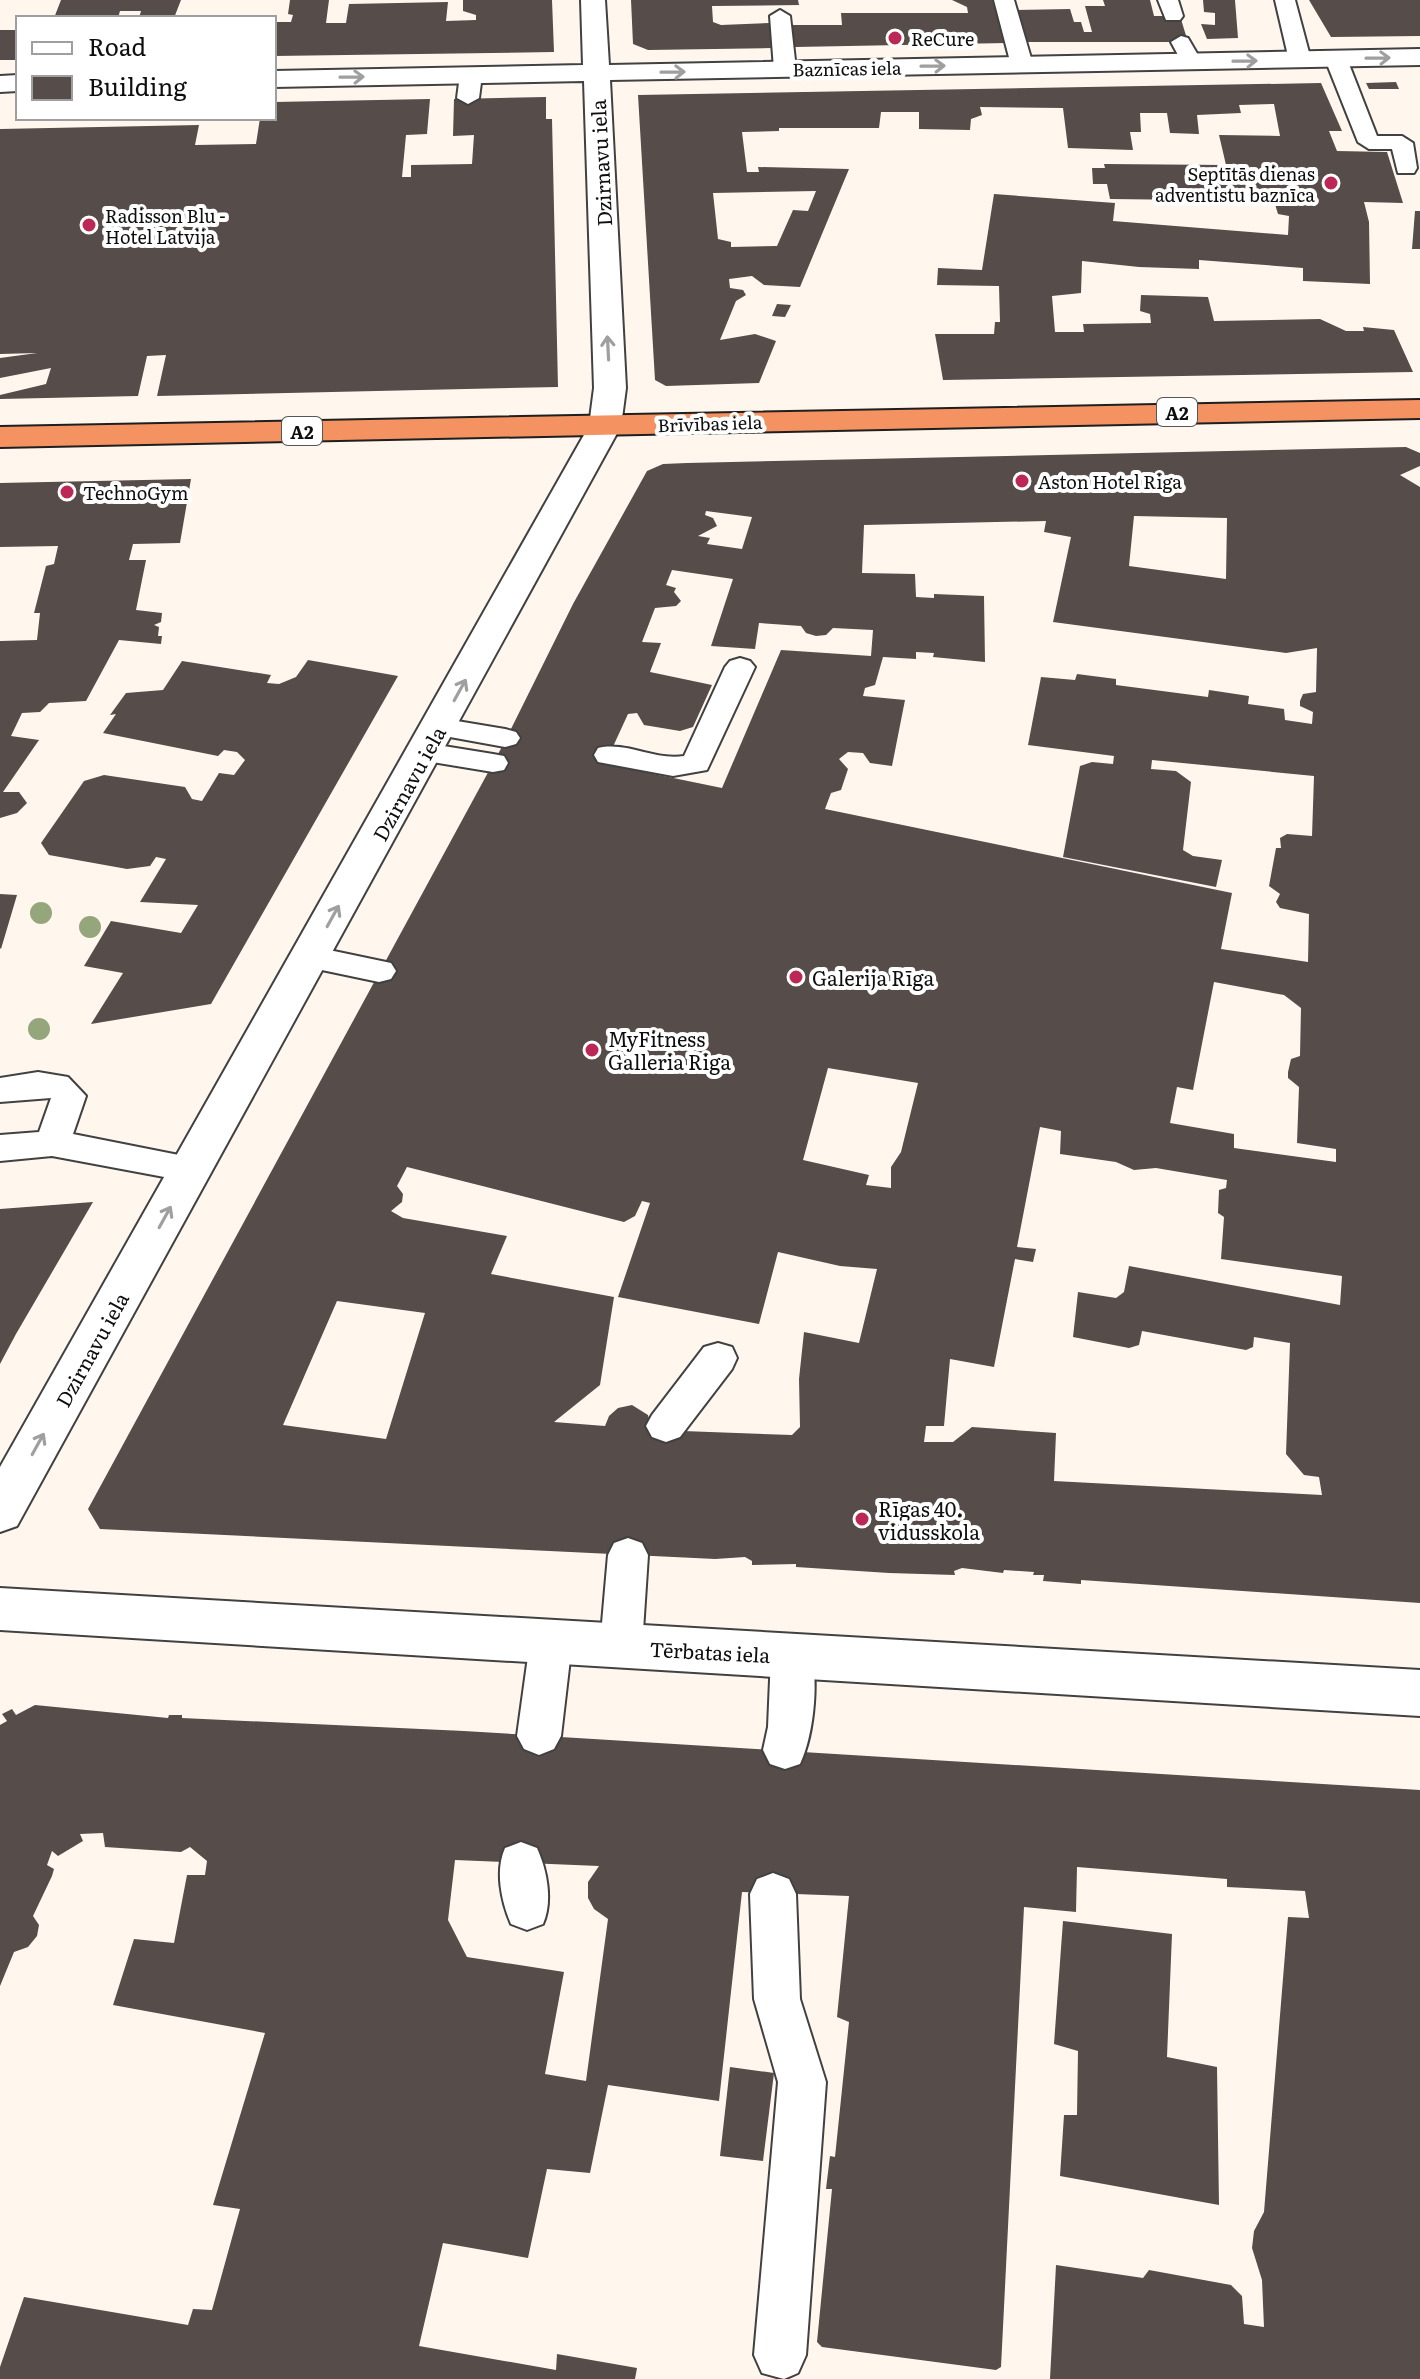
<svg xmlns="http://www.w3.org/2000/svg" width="1420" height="2379" font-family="Literata,serif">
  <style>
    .building { fill: #564c4a; fill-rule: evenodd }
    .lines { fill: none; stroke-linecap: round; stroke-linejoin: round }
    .service-casing { stroke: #414141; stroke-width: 4 }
    .minor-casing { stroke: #414141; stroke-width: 4 }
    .trunk-casing { stroke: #1f1f1f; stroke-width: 4 }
    .service { fill: #fff; fill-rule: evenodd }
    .minor { fill: #fff; fill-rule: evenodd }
    .trunk { fill: #f49361; fill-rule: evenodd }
    .tree { fill: #95a67c }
    .oneway { stroke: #9f9f9f }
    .poi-dot { fill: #bb2855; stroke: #fff; stroke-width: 3 }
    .labels { text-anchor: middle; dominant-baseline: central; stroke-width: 8; stroke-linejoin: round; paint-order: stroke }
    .far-poi-label { font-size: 18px; fill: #0e0e0e; stroke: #fff; text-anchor: start }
    .far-street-label { font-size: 18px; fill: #0e0e0e; stroke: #fff }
    .shield { fill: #fff; stroke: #565656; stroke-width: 2 }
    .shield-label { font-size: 18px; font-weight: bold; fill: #0e0e0e }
    .street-label { font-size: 20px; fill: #0e0e0e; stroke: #fff }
    .poi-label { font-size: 20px; fill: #0e0e0e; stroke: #fff; text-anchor: start }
  </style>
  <rect width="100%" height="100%" fill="#fff7ee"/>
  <path class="building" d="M61,0h120l-7,18h-35l2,-7h-21l-2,7h-64z
    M290,0h39l-3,23h20l3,-19 99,-2 -2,19 30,-1v-5l-13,-4v-11h89l2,52 -280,4v-34h17l2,-7 -5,-1z
    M631,0h167l1,5 -87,1 1,16 8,3 49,-2 2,25 -124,2 -15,-6z
    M952,0h43l12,43 -212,4 -3,-22h50l-1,-12h127l-1,-6z
    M1103,0h47l4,16h26l8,26h-163l-9,-32 54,-1 4,13h7l3,10h8l-7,-26h20z
    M1203,0h32l3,38 -31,1 -6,-15 14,1v-12l-11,-1z
    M1309,0h111v36l-89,1z
    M0,30h18v30h-18z
    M1396,82l3,7h-30l-3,-6z
    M1321,83l21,48h-13l8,20 50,1 16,51 -39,-1 5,20 1,62 -67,-3v-13l-104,-8v9l-60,-2 -57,-6 -1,32 -29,3 3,36h29l-1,-8 68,-1 -1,-9 -10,-3 1,-16 67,2 6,24 106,-2 26,12h18l-1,-4 31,3 19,42 -470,8 -8,-46h59l1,-12h5l-1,-36 -62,-1 1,-17 44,2 12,-76 121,9 -2,18 175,14 1,-19 -11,-2 -4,-13 -164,-2 -3,-15h-14l-1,-16h13l-1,-4 122,1 -7,-30 61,1 -6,-32 -35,1 2,8 -44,2 2,19 -29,-1 -3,-20h-27l1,19h-11l3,18 -65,-2 -5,-40 -83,-1 2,8 -11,4 -1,11 -51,-1v-17h-38l-2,16h-100v3l-37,1 5,40h12l-1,-5 91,2 -49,118 -36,-2 -12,-9 -23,3 1,9 13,2 3,5 -10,6 -16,39 35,-6 21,7 -17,42 -93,3 -11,-6 -17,-285zM816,191l-8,20 -15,-1 -16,36 -46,1v-5l-13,-3 -5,-46z
    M546,97v22h6l6,268 -401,9 9,-41 -19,1 -9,40 -138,3v-4l46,-11 5,-16 -51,10v-20l37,-5 -37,1v-225l199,-4 -4,20 61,-1 4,-26h14v-16l156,-3 -3,35 -21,1 -4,42h9v-12l61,-1 2,-29 -21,1 1,-37z
    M1415,211h5v38h-8z
    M777,304l14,1 -6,12 -13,-1z
    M1406,447l14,6v13l-20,9 20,12v1116l-339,-23v4l-38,-3 1,-6h-11l1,-3 -30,-2 -1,3 -41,-5 -8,3 1,4 -66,-2 -93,-6v-3l-44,1v-4l-7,-4 -30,2 -615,-30 -12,-20 416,-766 69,-139 74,-133 16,-7 24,-1zM706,511l46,6 -10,32 -35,-5 3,-6 -12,-2 19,-10 -4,-8 -8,-3zM1134,516l93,2 -1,61 -97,-13zM1046,521l-2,11 27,5 -18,85 233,31 31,-5 -1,44 -13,2 -3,7v5l13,6 -1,12 -27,-4 -1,-11 -36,-5 1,-8 -40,-6 -1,7 -92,-12v-6l-39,-5 -2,6 -34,-3 -13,68 86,11 -1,8 -21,-2 -12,4 -17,91 153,30 6,-27 -29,-4 -10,-6 8,-68 -15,-11 -25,-2 1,-9 162,16 -2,60 -25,-2 -7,4 1,10h-5l-7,38 11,8 -4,8 4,6 29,6 -1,48 -87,-13 11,-56 -407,-84 6,-16 10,-3 7,-21 -9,-10 9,-7 15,1 7,10 22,3 13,-66 -42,-4 2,-8 10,-3 8,-28 33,2v-7l18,1 -1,4 52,5 -1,-66 -50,-2v4l-18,-1 -1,-23 -53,-1 2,-48zM672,570l61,9 -22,67 44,3 4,-26 42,3 5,7 10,3 10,-1 7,-7 40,2 -2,26 -90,-6 -59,138 -117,-24 23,-50 9,-1 7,12 36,6 13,-4 19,-42 -62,-13 11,-29 -19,-1 13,-34 21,-2 5,-5 -7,-9 2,-4 -10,-3zM1214,982l70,13 17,13 -1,48 -9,3 -3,13v6l11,9 -2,56 39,6v13l-102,-14v-14l-64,-11 7,-36 16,3zM828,1068l90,15 -17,69 -10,15v21l-25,-3 3,-10 -66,-15zM1040,1127l21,4 -1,23 56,8 18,8 22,-2 71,12 -1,8 -7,2 -1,23 6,4 -3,42 121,17 -2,29 -211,-39 -5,26 -8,6 -38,-6 -5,45 56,11 10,-3 3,-14 104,19 7,-3 1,-10 36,6 -4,111 18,21 15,2 3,18 -268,-14 2,-48 -84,-6 -19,15h-29l2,-16h18l6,-67 44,8 21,-108 18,3 3,-13 -19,-2zM407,1167l217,55 11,-6 7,-15 8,2 -32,94 141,27 19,-72 62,14 37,3 -18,74 -55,-11 -5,47 1,48 -8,8 -109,-4 -32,-5 -3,-11 -16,-10 -14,3 -9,8 -4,10 -51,-4 46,-37 14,-88 -123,-23 16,-38 -104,-18 -12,-7 11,-9 1,-8 -6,-8zM337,1301l88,12 -39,126 -103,-14z
    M191,479l-11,64 -47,1 -4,16h17l-10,50 26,3 -1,9 -7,3 5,2 -1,9h4l-1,8 -42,-4 -33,61 -37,2 -9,9 -18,1 -11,23 28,4 -36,52h16l8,11 -10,10 -17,5v-177l37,-1 3,-27h-6l12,-47 8,-2 4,-18 -58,1v-64z
    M308,660l90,16 -187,328 -120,20 32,-51 -39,-7 27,-45 70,12 17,-28 -58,-3 26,-43 -10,-2 -6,9 -23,3 -78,-14 -8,-12 43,-62 20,-6 81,12 7,12 10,2 17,-28 15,2 11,-15 -8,-8 -13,-2 -6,6 -115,-23 13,-19 -6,1 16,-22 37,-3 19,-29 89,14 -4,8 12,1 17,-7z
    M0,894l17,1 -16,54 -1,-1z
    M93,1202l-77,132 -16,30v-155z
    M35,1705l133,13 1,-3h13v3l282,13 956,59v589h-370l6,-114 87,13 6,-8 82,15 11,11 2,28 20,3 -2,-47 -10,-32 2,-17 10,-19 24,-295 21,1 -4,-27 -78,-4v-8l-150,-12 -1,45 -52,-5 -23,460 -5,3 -174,-23 -5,-5 15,-153h-6l4,-33 5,1 14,-135 -12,-5 12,-121 -107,-4 -23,209 -111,-16 -18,88 -43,-4 -19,89 -85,-15 -24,103 137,24 1,-16 80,14 -2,11h-635v-12l24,-70 164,28 5,-16 19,1 28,-101 -27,-4 52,-172 -152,-28 21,-66 40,4 13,-68h18l2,-14 -17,-14 -9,5 -76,-5 -2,-14 -23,1 3,7 -25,15 -6,-5 -5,14 7,4 -2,7 -19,40 6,9 -2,11 -9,11 -14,5 -14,34v-261l7,-4 -5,-7 10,-5 4,6zM455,1860l144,6 -11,16v16l6,11 14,10 -22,162 -41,-7 19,-102 -97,-15 -19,-37z
    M1063,1921l109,13 -5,123 50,10 2,138 -159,-29 4,-61h13l1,-64 -24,-7z
    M730,2067l44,6 -11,88 -43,-5z"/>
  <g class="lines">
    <defs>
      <path id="service" d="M994,0h20l19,65 -4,4h-14l-4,-4z
        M1158,0h20l5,16 -3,4h-14z
        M1275,0h20l16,60 -4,4h-14l-4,-4z
        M780,10l10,6 6,53 -11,6 -11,-6 -4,-53z
        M1181,36l7,2 14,24 -4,4h-14l-13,-24z
        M1336,53l11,6 30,77h25l11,7 4,25 -3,5h-16l-6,-24h-23l-11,-7 -33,-83z
        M471,69l11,6 -3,23 -11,6 -11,-6 3,-23z
        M740,658l10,3 5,6 -48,103 -34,6 -75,-14 -4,-7 4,-7c28,-7 58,13 86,8l41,-89 5,-6z
        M439,718l66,11 11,3 4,6 -4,6 -11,3 -77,-14 -4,-6 4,-6z
        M425,743l68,11 11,2 4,7 -4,7 -11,2 -79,-13 -4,-7 4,-7z
        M310,946l81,17 5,8 -5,8 -12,3 -81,-17 -4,-8 4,-8z
        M38,1072l30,5 18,19 -13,38 131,26 5,9 -5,9 -13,4 -139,-26 -52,5v-26l39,-3 12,-34 -51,4v-24z
        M718,1343l14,4 5,11 -5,11 -52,68 -14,5 -14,-5 -6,-11 6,-11 52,-68z
        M628,1538l14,5 6,12 -6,91 -6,13 -15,5 -15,-5 -6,-13 8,-91 6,-12z
        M551,1624l15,5 6,13 -11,94 -7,13 -15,6 -15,-6 -7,-13 13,-94 6,-13z
        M792,1638l15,5c14,28 7,92 -7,121l-15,5 -15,-5 -7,-14 5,-23 3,-71 6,-13z
        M521,1842l16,6c10,22 16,53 6,76l-16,6 -16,-6c-10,-23 -16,-54 -6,-76z
        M773,1873l16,6 7,15 4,105 26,83 -20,273 -8,18 -14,6 -22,-6 -8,-18 24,-273 -24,-83 -4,-105 7,-15z"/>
      <path id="minor" d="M581,0h24l4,65 811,-16v16l-810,15 16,308 -5,38 -604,1100 -17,6v-65l589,-1041 5,-38 -10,-307 -310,6v-16l309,-6z
        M18,75v16l-18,1v-16z
        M0,1588l1420,82v46l-1420,-86z"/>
      <path id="trunk" d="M1420,400v18l-1420,29v-20z"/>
    </defs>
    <use href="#service" class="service-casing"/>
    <use href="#minor" class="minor-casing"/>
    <use href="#trunk" class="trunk-casing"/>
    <use href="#service" class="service"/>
    <use href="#minor" class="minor"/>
    <use href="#trunk" class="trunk"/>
  </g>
  <g class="tree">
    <circle cx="41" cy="913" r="11"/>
    <circle cx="90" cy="927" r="11"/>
    <circle cx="39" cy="1029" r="11"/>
  </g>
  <defs><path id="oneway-shaft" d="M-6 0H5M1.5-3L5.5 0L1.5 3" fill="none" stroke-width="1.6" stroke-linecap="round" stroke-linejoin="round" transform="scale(2)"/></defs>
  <g class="oneway">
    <use href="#oneway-shaft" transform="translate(1378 58) rotate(-1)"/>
    <use href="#oneway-shaft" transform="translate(1245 61) rotate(-1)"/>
    <use href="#oneway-shaft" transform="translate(933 66) rotate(-1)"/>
    <use href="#oneway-shaft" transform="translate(673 72) rotate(-1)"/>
    <use href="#oneway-shaft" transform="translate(352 77) rotate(-1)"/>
    <use href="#oneway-shaft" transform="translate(608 348) rotate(-93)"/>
    <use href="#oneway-shaft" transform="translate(460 690) rotate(-61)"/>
    <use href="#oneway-shaft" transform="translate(333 916) rotate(-61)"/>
    <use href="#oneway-shaft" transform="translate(165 1217) rotate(-61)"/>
    <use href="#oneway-shaft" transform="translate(38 1444) rotate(-61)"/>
  </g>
  <g class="poi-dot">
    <circle cx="895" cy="38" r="8"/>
    <circle cx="1331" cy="183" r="8"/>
    <circle cx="89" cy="225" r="8"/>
    <circle cx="1022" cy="481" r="8"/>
    <circle cx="67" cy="492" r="8"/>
    <circle cx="796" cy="977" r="8"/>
    <circle cx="592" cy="1050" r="8"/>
    <circle cx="862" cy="1519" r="8"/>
  </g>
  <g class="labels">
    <g class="far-poi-label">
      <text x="911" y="38">ReCure</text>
      <text x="1315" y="173" text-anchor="end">Septītās dienas<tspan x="1315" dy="21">adventistu baznīca</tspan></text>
      <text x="105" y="215">Radisson Blu -<tspan x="105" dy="21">Hotel Latvija</tspan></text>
      <text x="1038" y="481">Aston Hotel Riga</text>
      <text x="83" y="492">TechnoGym</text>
    </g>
    <g class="far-street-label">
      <text transform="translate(847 68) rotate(-1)">Baznīcas iela</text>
      <text transform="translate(710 423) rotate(-2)">Brīvības iela</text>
    </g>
    <g class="shield">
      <rect x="1157" y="398" width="40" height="28" rx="6"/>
      <rect x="282" y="417" width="40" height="28" rx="6"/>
    </g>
    <g class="shield-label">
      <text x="1177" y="412">A2</text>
      <text x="302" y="431">A2</text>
    </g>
    <g class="street-label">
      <text transform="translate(600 163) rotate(-93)">Dzirnavu iela</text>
      <text transform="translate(408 783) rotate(-61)">Dzirnavu iela</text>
      <text transform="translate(91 1349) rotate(-61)">Dzirnavu iela</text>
      <text transform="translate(710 1651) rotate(3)">Tērbatas iela</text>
    </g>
    <g class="poi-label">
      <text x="812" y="977">Galerija Rīga</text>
      <text x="608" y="1038">MyFitness<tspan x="608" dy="23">Galleria Riga</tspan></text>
      <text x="878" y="1508">Rīgas 40.<tspan x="878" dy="23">vidusskola</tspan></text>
    </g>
  </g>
  <rect x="16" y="16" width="260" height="104" fill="#ffffff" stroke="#9f9f9f" stroke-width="2"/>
  <rect x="32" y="42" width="40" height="12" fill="#ffffff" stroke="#9f9f9f" stroke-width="2"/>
  <text x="88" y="56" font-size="24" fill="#0e0e0e">Road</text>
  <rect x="32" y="76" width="40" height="24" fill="#564c4a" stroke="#9f9f9f" stroke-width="2"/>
  <text x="88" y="96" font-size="24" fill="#0e0e0e">Building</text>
</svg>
